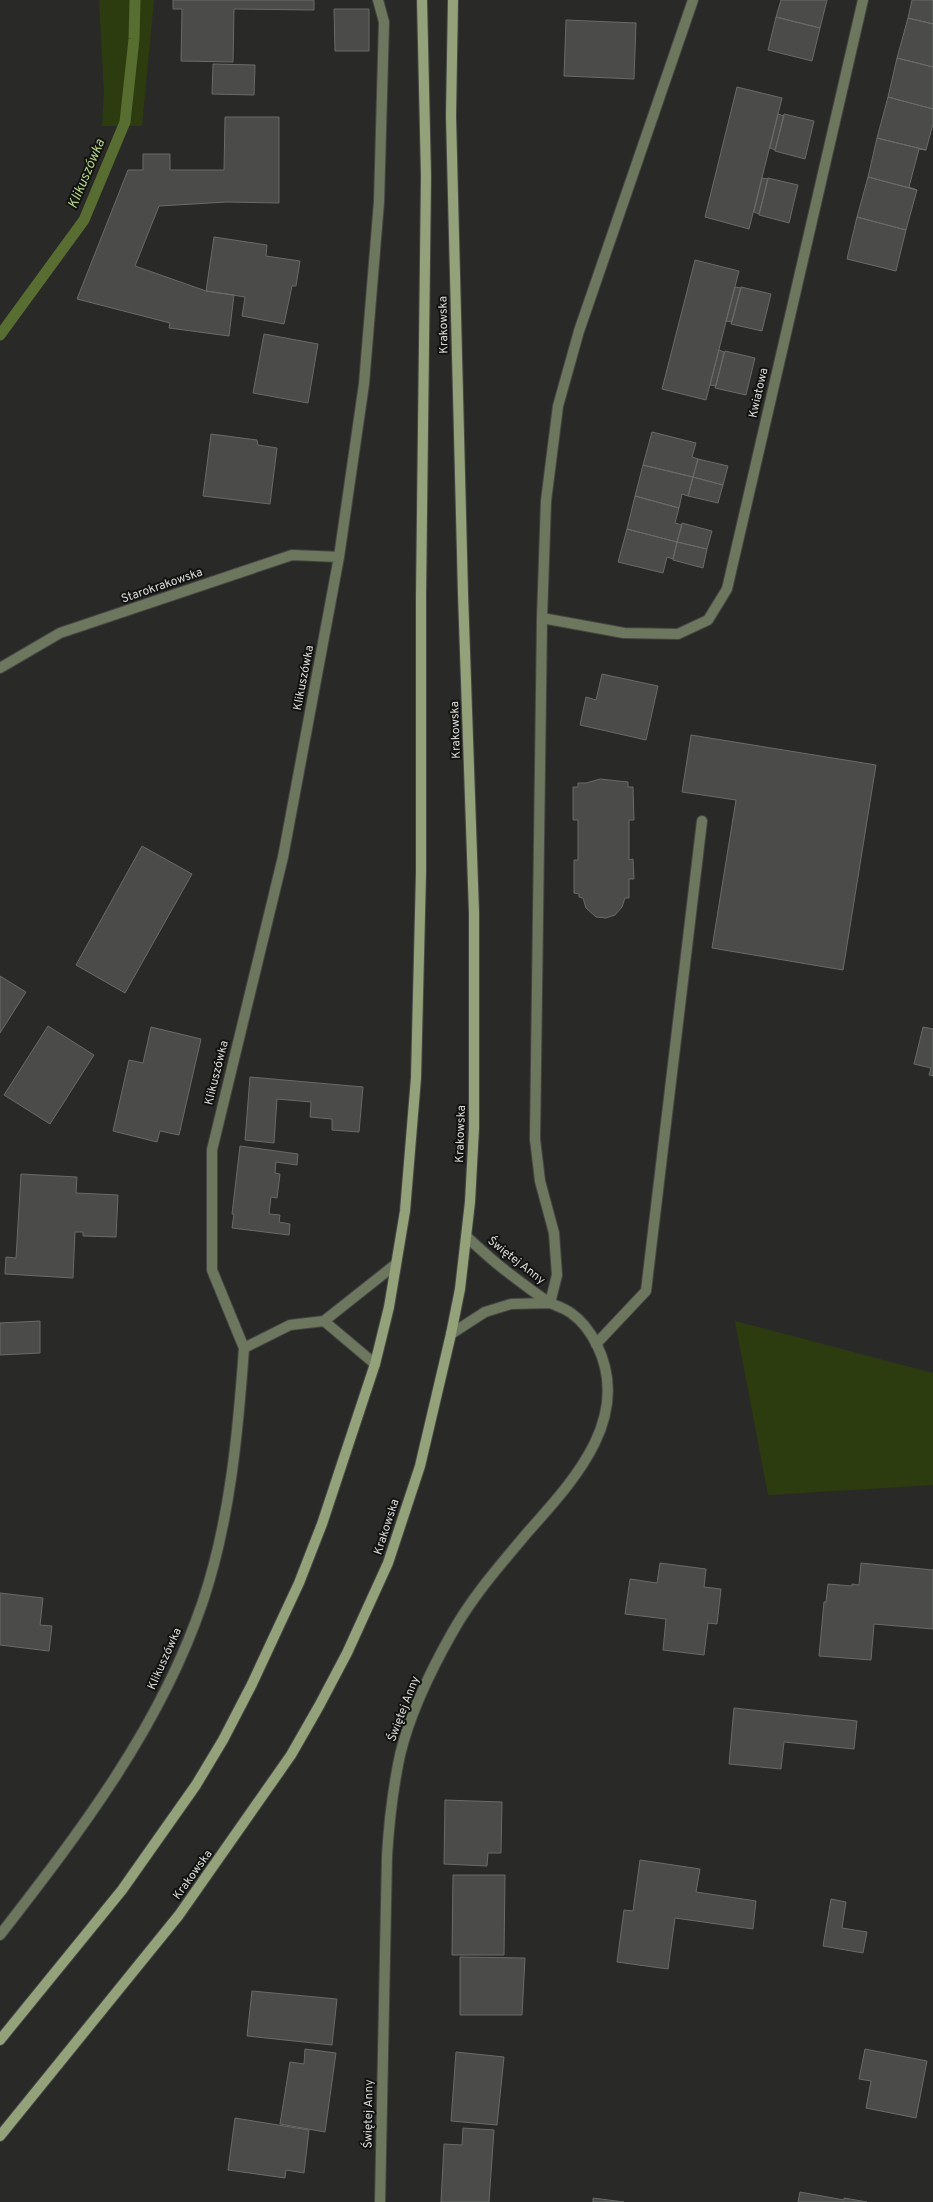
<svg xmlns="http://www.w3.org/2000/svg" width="933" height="2202" font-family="Overpass,sans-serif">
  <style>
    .green { fill: #2d3c0e }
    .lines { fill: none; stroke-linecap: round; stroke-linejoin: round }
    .stream { stroke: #586d30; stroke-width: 11 }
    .building { fill: #4b4c49; stroke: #696b68 }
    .service-casing { stroke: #454644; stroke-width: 12 }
    .minor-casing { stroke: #454644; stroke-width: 12 }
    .tertiary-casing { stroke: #454644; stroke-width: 12 }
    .secondary-casing { stroke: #454644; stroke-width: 12 }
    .service { stroke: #6d775d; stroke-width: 10 }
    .minor { stroke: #6d775d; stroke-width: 10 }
    .tertiary { stroke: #6d775d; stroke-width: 10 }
    .secondary { stroke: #93a279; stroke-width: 10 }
    .labels { text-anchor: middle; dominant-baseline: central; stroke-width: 4; stroke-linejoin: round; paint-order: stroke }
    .street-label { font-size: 12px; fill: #d8d9d7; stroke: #121311 }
    .water-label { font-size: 14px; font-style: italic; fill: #b2d27a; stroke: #121311 }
  </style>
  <rect width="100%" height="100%" fill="#292a28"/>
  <path class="green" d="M99,0h55l-12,126h-40l2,-35z
    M735,1321l198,52v112l-165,10z"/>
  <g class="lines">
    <path class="stream" d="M0,335l84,-115 41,-98 9,-83 1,-39"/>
  </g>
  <path class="building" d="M173,0h141v10l-80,-1 -1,53 -52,-1 1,-52h-9z
    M781,0h46l-7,28 -44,-11z
    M912,0h21v24l-25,-6z
    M334,9h35v42h-34z
    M776,17l44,11 -8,33 -44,-11z
    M908,18l25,6v43l-36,-9z
    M566,20l70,3 -2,56 -70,-3z
    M897,58l36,9v42l-45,-12z
    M213,64l42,1 -1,30 -42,-1z
    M737,87l45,11 -33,131 -44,-12z
    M888,97l45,12v15l-7,26 -49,-12z
    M778,114l6,2 -9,34 -5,-2z
    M784,114l30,7 -9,38 -30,-8z
    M225,117h54v86l-52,-1 -68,4 -24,60 71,25 28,4 -5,41 -60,-8 1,-5 -93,-24 51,-129h15v-16h27v16h54z
    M877,138l49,12 -7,-1 -10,38 8,3 -49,-13z
    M868,177l49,13 -11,40 -49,-13z
    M762,178l6,1 -9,35 -5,-2z
    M768,178l30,7 -9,38 -30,-8z
    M857,217l49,13 -10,41 -49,-12z
    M214,237l53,8 -1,11 34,5 -4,25h-4l-8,38 -42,-8 3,-19 -39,-6z
    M695,260l44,11 -33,129 -44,-11z
    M735,287l6,1 -9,34 -6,-1z
    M741,287l30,7 -9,37 -31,-7z
    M264,334l54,10 -10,59 -55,-10z
    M719,350l5,2 -8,34 -6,-1z
    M725,351l30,7 -9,37 -31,-7z
    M652,432l44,11 -4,14 6,2 -5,18 -50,-12z
    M211,434l46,6 1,5 19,3 -7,56 -67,-8z
    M698,459l30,7 -5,19 -30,-8z
    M643,465l50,12 -5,19 -6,-2 -3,14 -44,-12z
    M693,477l30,8 -5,18 -30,-7z
    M635,496l44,12 -4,15 7,2 -5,17 -50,-13z
    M682,523l30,8 -5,18 -30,-7z
    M627,529l50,13 -4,17 -6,-2 -4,16 -45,-11z
    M677,542l30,7 -4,19 -30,-8z
    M602,674l56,12 -12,54 -66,-15 6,-28 10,3z
    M691,735l185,30 -33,205 -131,-22 24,-148 -54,-8z
    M600,779l28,3v5h5l1,33h-5v40l4,-1 1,20h-5v19h-4l-3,9 -7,8 -9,3 -10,-1 -10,-9 -3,-10 -4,-1v-3l-5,-1v-33h4v-40h-5v-33h5v-4h8z
    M142,846l50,28 -67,119 -49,-28z
    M0,976l26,16 -26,41z
    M48,1026l46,29 -44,69 -46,-29z
    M151,1027l50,12 -22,96 -19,-4 -3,11 -44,-11 16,-71 14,3z
    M923,1027l10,2v47l-4,-1 2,-7 -17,-4z
    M250,1077l113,10 -4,45 -27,-2v-11l-22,-2 1,-15 -34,-3 -3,44 -29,-3z
    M240,1146l58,8 -1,11 -21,-3 -1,11 5,1 -3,24 -6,-1 -2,17 11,1 -1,7 11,2 -1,11 -57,-7 2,-14h-2z
    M21,1174l56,3 -1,16 42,2 -2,42 -33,-1v-4h-8l-2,46 -68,-4 1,-17 10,1z
    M40,1321v32l-40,2v-32z
    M660,1563l46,6 -2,18 17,2 -4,35 -9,-1 -4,32 -41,-5 3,-31 -41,-5 5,-35 27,4z
    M861,1563l72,7v59l-59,-5 -3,36 -52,-4 5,-54h2l2,-18 24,2v-2l7,1z
    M0,1593l43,5 -3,27 12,1 -3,25 -49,-6z
    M734,1708l123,13 -3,28 -70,-7 -3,27 -52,-5z
    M445,1800l57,2 -1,51h-13l-1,13 -43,-2z
    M640,1860l60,9 -4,23 60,9 -3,28 -78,-11 -7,51 -51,-7 7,-52 9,1z
    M453,1875h52l-1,80h-52z
    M831,1899l15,3 -4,26 25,4 -4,21 -40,-7z
    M460,1957l65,1 -3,57h-62z
    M252,1991l85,8 -5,46 -85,-9z
    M305,2049l31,4 -11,79 -45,-8 10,-62 14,2z
    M865,2049l62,12 -11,57 -50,-10 5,-27 -12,-2z
    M456,2052l48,5 -7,68 -46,-4z
    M235,2118l74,12 -5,43 -18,-3 -1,8 -57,-8z
    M463,2128l31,2 -5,72h-48l3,-58 18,1z
    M800,2192l44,8v-2l23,4h-69z
    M593,2198l31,4h-31z"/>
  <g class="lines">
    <defs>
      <path id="service" d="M596,1344l50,-53 56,-470"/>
      <path id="minor" d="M542,618l82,15 54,1 30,-14 19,-31 136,-589
        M0,668l60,-35 232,-78 47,2
        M550,1303l7,-28 -3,-42 -14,-52 -5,-42 7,-521 4,-117 12,-95 21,-75 114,-331
        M324,1321l51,43
        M244,1348l-32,-78v-120l71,-293 56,-300 25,-173 15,-182 5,-180 -6,-22
        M0,1935c80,-103 161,-209 203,-334 27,-81 35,-168 41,-253l46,-23 34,-4 72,-57"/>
      <path id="tertiary" d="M451,1334l34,-22 26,-8 39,-1
        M380,2202l7,-346c2,-34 6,-68 13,-101 10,-42 31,-85 52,-122 20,-36 48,-68 75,-100 45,-51 106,-114 70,-188 -6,-12 -16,-25 -26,-32 -7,-5 -14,-7 -21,-10 -14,-9 -27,-19 -40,-29 -15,-11 -29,-24 -43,-37"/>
      <path id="secondary" d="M0,2040l122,-150 74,-105 27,-45 29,-56 47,-101 23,-59 53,-160 14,-57 16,-96 11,-133 5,-205v-276l5,-421 -4,-176
        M0,2136l179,-221 112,-160 28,-49 28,-53 41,-90 32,-97 31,-132 9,-45 10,-87 4,-74v-215l-11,-319 -12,-478 2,-116"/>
    </defs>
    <use href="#service" class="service-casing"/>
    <use href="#minor" class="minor-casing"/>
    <use href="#tertiary" class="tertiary-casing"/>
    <use href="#secondary" class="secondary-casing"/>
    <use href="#service" class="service"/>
    <use href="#minor" class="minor"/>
    <use href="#tertiary" class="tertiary"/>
    <use href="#secondary" class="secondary"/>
  </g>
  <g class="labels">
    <g class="street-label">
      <text transform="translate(444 325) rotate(-91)">Krakowska</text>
      <text transform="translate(759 393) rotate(-77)">Kwiatowa</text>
      <text transform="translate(162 586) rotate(-19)">Starokrakowska</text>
      <text transform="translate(304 678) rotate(-79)">Klikuszówka</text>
      <text transform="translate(456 730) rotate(-92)">Krakowska</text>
      <text transform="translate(217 1073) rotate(-76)">Klikuszówka</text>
      <text transform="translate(461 1134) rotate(-88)">Krakowska</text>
      <text transform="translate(516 1261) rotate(38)">Świętej Anny</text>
      <text transform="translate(387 1527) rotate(-72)">Krakowska</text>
      <text transform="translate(165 1659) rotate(-66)">Klikuszówka</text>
      <text transform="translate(404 1709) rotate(-69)">Świętej Anny</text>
      <text transform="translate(193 1875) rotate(-54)">Krakowska</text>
      <text transform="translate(369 2114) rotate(-89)">Świętej Anny</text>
    </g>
    <g class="water-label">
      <text transform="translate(87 174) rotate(-67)">Klikuszówka</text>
    </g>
  </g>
</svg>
